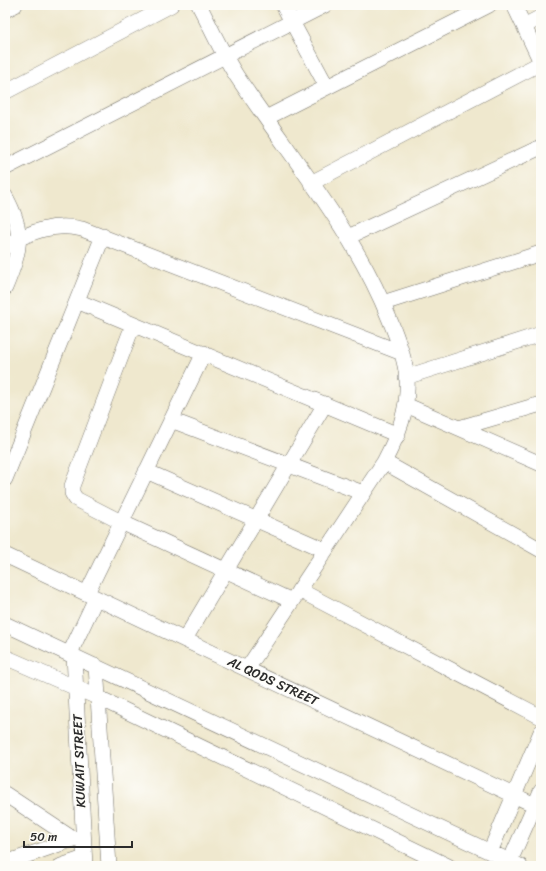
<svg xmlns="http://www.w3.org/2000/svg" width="546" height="871" font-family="Sriracha,sans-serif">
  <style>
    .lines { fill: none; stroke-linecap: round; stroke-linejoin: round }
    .street-casing { stroke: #706d64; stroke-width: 16 }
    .street { stroke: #fff; stroke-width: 15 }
    .labels { text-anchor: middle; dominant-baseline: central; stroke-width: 3; stroke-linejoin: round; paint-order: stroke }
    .street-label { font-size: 13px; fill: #2b2b2b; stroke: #fdfcf7 }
  </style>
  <rect width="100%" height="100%" fill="#fdfcf7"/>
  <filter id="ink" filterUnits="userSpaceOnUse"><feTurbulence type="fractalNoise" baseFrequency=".025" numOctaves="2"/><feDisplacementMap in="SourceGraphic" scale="8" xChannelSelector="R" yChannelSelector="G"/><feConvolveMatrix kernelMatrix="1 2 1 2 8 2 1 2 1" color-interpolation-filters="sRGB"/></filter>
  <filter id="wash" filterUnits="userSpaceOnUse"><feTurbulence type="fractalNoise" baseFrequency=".012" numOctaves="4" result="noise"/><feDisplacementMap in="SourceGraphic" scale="16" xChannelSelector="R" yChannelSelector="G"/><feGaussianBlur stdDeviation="0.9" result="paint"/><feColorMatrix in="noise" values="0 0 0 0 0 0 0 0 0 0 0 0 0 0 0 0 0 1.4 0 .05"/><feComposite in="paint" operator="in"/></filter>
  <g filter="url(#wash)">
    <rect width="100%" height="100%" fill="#efe8ce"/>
  </g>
  <g filter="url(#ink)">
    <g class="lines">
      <defs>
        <path id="street" d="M199,5c12,23 23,48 37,70 52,79 117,153 153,243 8,19 16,40 18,60 2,32 -9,57 -23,84l-137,207
          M283,5l44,82
          M514,5l27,57
          M5,10l10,-5
          M524,26l17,-9
          M5,92l166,-87
          M266,118l223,-113
          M5,168l320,-163
          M311,183l230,-120
          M5,196c21,37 15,55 0,92
          M348,237l193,-90
          M5,246c25,-14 49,-24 77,-17l320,124
          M77,301l321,134
          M383,303l158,-50
          M133,325l-61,161v7l4,6 45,23 171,79
          M406,377l135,-43
          M406,405l135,59
          M171,420l192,73
          M459,428l82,-24
          M384,462l157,88
          M146,471l179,79
          M5,479l98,-243
          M5,555l536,253
          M299,590l242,127
          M87,593l117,-240
          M5,624l515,242
          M185,639l140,-235
          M70,653l26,-55
          M74,655l11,211
          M5,657l92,40 351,169
          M96,666l13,200
          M5,794l68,45
          M490,852l51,-120
          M510,861l31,-70
          M5,863l75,-26
          M61,866l23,-8"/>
      </defs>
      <use href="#street" class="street-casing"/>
      <use href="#street" class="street"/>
    </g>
  </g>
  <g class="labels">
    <g class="street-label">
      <text transform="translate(273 681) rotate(25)">AL QODS STREET</text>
      <text transform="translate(79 761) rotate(-92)">KUWAIT STREET</text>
    </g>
  </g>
  <rect width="546" height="871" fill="none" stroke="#fdfcf7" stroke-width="20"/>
  <path d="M24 841v6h108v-6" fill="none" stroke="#2b2b2b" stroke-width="2"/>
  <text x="30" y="841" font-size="12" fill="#2b2b2b" stroke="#fdfcf7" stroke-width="3" paint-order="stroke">50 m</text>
</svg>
